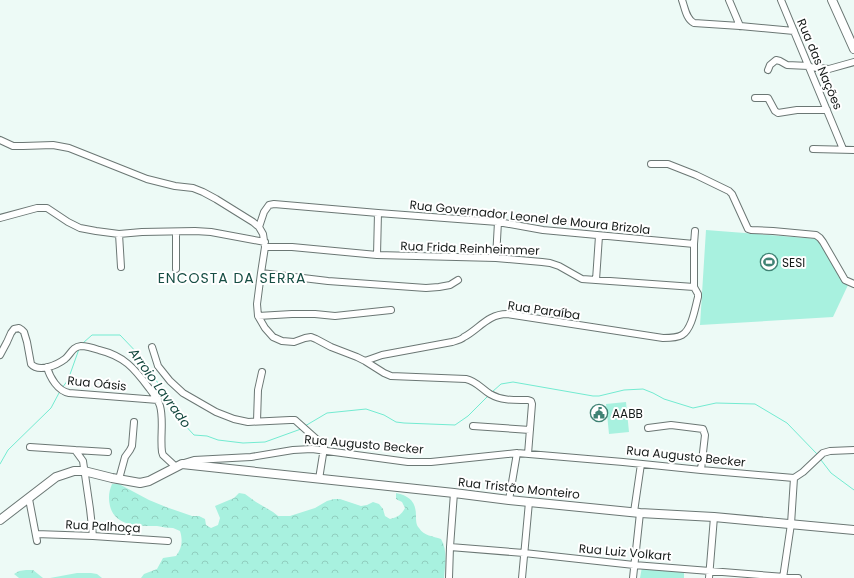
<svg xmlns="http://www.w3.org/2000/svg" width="854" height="578" font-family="Poppins,sans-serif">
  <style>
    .green { fill: #a8f1df }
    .forest { fill: url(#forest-crowns) }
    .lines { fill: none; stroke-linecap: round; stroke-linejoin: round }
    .stream { stroke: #73ebd1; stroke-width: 1 }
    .minor-casing { stroke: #6b7774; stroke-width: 8 }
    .major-casing { stroke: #6b7774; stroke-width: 10 }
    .minor { stroke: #fff; stroke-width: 6 }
    .major { stroke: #fff; stroke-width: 8 }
    .labels { text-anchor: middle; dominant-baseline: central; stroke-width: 4; stroke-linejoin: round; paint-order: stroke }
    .street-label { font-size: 12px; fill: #161b19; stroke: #fff }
    .poi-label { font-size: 12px; fill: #161b19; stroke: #fff; text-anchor: start }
    .water-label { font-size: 13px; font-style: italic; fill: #12473d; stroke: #fff }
    .quarter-label { font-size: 14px; letter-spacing: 1px; fill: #174e44; stroke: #fff }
  </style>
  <defs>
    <pattern id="forest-crowns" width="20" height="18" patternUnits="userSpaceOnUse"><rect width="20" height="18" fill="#a8f1df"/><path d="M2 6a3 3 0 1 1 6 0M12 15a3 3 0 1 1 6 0" fill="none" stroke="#90cebf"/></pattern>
  </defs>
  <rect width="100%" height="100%" fill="#edfaf6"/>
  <path class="green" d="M706,230l113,9 29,46 -15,32 -133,8z
    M626,402l3,30 -20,2 -3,-30z
    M642,567l42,3v8h-44z"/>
  <path class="forest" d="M112,484h7l30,16 17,7 26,9h7l6,3 1,6 5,3 7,-3 2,-7 -5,-12 19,-8 5,-5 6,1 11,8 17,10 5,4h12l25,-8 12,-7 7,-2h6l21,7 6,-1 6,-3 6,2 4,5 2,7 5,3c8,-2 11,-4 15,-11l-3,-6 -6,-3v-6c14,3 20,9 20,23 0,4 0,9 3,12 5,8 14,8 22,11 7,12 4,26 3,39h-303l3,-4 13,-5 6,-11 13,-2c6,-8 7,-15 4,-25l-7,-3c-5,0 -10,-1 -16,-2 -17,0 -42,1 -47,-20 -2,-8 -1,-15 2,-22z
    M26,570h7l10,8h7l27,-5h14l6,1 5,4h-83l-5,-4 5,-3z"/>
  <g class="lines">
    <path class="stream" d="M83,343l9,-8h28l23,24 39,63 12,13 13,1 11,4 25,3 22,-1 36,-13
      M62,388l6,-8 11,-31
      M492,392l9,-8 12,-2 80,14h6l25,-6 19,-1 10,4 11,6 29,9 23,-5 39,1 32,19 30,31
      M305,426l22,-13 39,-4 18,6 12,7 8,1 51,2 13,-9 20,-20
      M821,460l10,13 23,17
      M0,464l8,-14 43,-42 8,-15"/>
    <defs>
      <path id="minor" d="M682,0c3,8 4,19 12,23l46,3 54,5
        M729,0l11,26
        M781,0l62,149
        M809,67l20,2 25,-7
        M768,70l2,-5 6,-5 4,1 7,4 22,1
        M755,98h13l7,13 3,2 19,-3h30
        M0,140l13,6h10l30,-1 16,3 78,31 28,7 18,2 10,4 13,7 37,23 6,5 4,7 2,13 -4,26 -4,31 1,12 7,12 8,9 9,4 12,1 11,-4 6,-1 5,2 15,8 26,10 8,4 19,12 7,3 75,3c10,2 16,10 24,15 12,7 25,6 38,6l3,1 1,3 -4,50
        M813,149l41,1
        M651,164h17l28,11 33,16 3,3 16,35 3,1 22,1 43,4 4,3 3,4 18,31 4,7 9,4
        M0,218l37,-10h10l21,14 12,6 16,3 23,3 23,-2 53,-1 16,1 54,10
        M259,227l5,-15 5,-7 5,-1 104,9 120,9 45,8 151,14
        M176,232v37
        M119,234l2,33
        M265,247h27l85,8 119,3 46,4 8,1 9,3 23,13 112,8
        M377,255l1,-42
        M496,258l2,-36
        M261,273l67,8 98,7 13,-1 11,-2 8,-5
        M596,280l3,-44
        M258,316l34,-2h23l20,2 56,-6
        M152,347l6,19 12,15 13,12 33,19 18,7 14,3 42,-2h5l28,25 1,3 -5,31
        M0,355l7,-13 4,-9 3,-4 5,-1 3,2 2,2 3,10 4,22c8,9 26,1 34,-5 6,-5 7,-12 16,-13 6,0 12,2 18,4 25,6 35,18 50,38 4,5 9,11 11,18 4,14 0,31 2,46l1,3 13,12
        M365,361l17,-6 70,-13c4,-1 9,-2 12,-5 15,-8 24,-23 43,-23l156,24c6,0 14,0 19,-3 10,-6 13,-27 16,-38v-3l-4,-7v-43l1,-13
        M47,367c3,11 11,24 22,26l89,7
        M257,421l1,-31 4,-18
        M473,426l57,4
        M648,428l23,-3 32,4 2,6 -4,35
        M30,447l45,3 8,11 7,48 3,27
        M75,450l33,2
        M184,463l10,-3 57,-3 42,-7 19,-1 96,13h23l86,-9 106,9 78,8 93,8
        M794,478l9,-6 20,-19 7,-2 24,-1
        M119,479l6,-22 5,-7 2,-4 2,-24
        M29,499l8,42
        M509,500l8,-47
        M634,512l7,-48
        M36,534l57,2 75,5
        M450,547l74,6 110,12 164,13
        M449,578l1,-31 4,-54
        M522,578l7,-76
        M633,578l7,-65
        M709,578l5,-61
        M783,578l8,-54 3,-46"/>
      <path id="major" d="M832,0l22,49
        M0,520l56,-43 18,-6h10l28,7 28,5 9,-2 33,-17 272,29 55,7 131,13 74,4 140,13"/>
    </defs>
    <use href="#minor" class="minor-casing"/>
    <use href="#major" class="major-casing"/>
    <use href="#minor" class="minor"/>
    <use href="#major" class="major"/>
  </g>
  <defs>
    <symbol id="stadium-ring" viewBox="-11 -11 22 22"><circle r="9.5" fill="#fff" stroke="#408274" stroke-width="1.5"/><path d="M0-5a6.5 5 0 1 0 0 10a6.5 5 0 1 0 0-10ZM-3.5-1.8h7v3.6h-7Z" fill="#408274"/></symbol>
    <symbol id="civic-ring" viewBox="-11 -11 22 22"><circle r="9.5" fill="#fff" stroke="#408274" stroke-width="1.5"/><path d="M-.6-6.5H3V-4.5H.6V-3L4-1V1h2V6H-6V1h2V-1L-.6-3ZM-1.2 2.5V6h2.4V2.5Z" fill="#408274"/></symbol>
  </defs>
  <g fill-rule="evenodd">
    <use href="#stadium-ring" x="759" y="252" width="20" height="20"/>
    <use href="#civic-ring" x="589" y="403" width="20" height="20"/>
  </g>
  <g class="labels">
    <g class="street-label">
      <text transform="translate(820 64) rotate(67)">Rua das Nações</text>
      <text transform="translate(530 217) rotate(6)">Rua Governador Leonel de Moura Brizola</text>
      <text transform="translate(470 248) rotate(2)">Rua Frida Reinheimmer</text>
      <text transform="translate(544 310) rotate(8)">Rua Paraíba</text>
      <text transform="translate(97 383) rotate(6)">Rua Oásis</text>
      <text transform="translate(364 444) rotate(5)">Rua Augusto Becker</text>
      <text transform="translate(686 456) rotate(6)">Rua Augusto Becker</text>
      <text transform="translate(519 488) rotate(6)">Rua Tristão Monteiro</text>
      <text transform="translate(103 526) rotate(3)">Rua Palhoça</text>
      <text transform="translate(625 552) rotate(5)">Rua Luiz Volkart</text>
    </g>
    <g class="poi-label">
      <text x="782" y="262">SESI</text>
      <text x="612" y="413">AABB</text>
    </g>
    <g class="water-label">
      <text transform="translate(160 388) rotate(54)">Arroio Lavrado</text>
    </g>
    <g class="quarter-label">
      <text x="232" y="278">ENCOSTA DA SERRA</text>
    </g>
  </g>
</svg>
